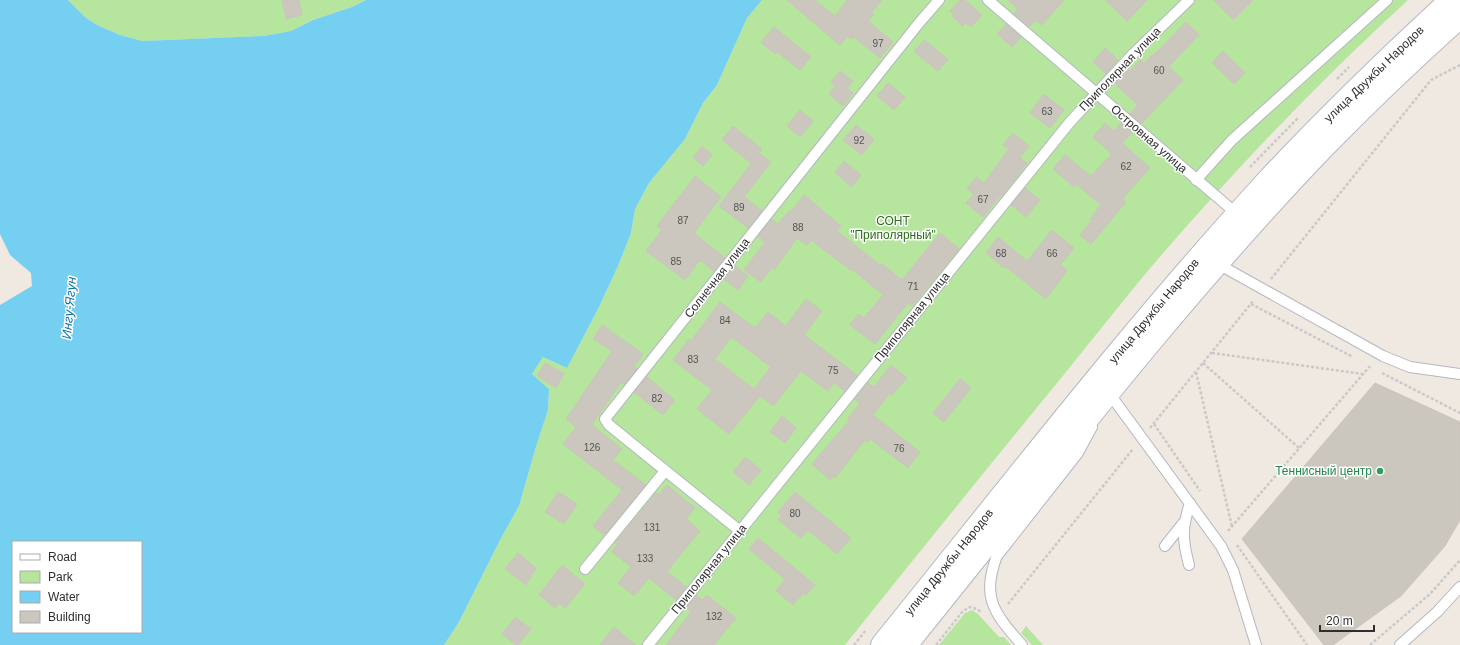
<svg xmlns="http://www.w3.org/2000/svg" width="1460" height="645" font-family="Helvetica,sans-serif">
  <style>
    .green { fill: #b6e59e }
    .water { fill: #75cff0; fill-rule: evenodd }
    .building { fill: #cbc7bf; stroke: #cbc5ba; fill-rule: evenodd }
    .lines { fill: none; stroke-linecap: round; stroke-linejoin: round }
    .lane-casing { stroke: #b4b7c1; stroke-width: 12 }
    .secondary-casing { stroke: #b4b7c1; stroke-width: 24 }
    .path { stroke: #c9c9c9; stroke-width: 2.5; stroke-dasharray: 3 2; stroke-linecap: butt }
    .lane { stroke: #fff; stroke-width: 10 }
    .secondary { stroke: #fff; stroke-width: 22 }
    .leisure-dot { fill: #2e9e5b; stroke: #fff; stroke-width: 1.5 }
    .labels { text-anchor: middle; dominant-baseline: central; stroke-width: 3; stroke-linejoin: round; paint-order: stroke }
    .number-label { font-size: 10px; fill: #555452 }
    .street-label { font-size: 12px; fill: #2e2e2e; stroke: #fff }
    .park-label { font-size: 12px; fill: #2c6e1b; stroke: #fff }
    .leisure-label { font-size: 12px; fill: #27864d; stroke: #fff; text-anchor: end }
    .water-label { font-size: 13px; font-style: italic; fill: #0d6fa3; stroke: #fff }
  </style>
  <rect width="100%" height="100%" fill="#efe9e1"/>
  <path class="green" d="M68,0h298l-14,7 -39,13 -22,11 -28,5 -121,5 -22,-6 -21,-9 -13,-8z
    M762,0h646c-93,85 -180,177 -262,273 -28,34 -56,69 -84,104 -73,89 -145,178 -217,268h-401l15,-23 41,-82 19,-34 16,-56 13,-40 1,-21 -17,-15 11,-17 24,11 31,-59 20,-43 13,-33 4,-24 14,-26 36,-44 18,-36 14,-18 30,-67z
    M972,610l6,4 21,23h5l7,8h-72l26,-32z
    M1026,626l17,19h-11l-11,-12z"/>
  <path class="water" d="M0,0h68l18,18 13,8 21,9 22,6 121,-5 28,-5 22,-11 39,-13 14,-7h396l-15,18 -30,67 -14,18 -18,36 -36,44 -14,26 -4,24 -13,33 -20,43 -31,59 -24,-11 -11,17 17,15 -1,21 -13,40 -16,56 -19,34 -41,82 -15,23h-444v-340l32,-19 -1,-13 -21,-18 -10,-21zM13,542h128v90h-128z"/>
  <path class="building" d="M282,0h17l3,15 -16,4z
    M787,0h28l20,16 12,-16h35l-10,12 2,2 -6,7 25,21 -13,16 -26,-21 -2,2 -4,-3 -8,9z
    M960,0h5l17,15 -11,12 -5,-4 -3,3 -11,-10 2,-2 -4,-3z
    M1008,0h56l-22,25 -6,-5 -7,7 -15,-13 4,-5z
    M1105,0h42l-20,21z
    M1213,0h40l-20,20z
    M1186,22l13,13 -30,31 14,14 -41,43 -12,-9 8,-9 -22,-20 1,-1 -2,-1 13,-14 2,2 10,-11 4,3 9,-9 1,1z
    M1006,24l15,13 -9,10 -15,-13z
    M774,27l37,30 -11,13 -23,-18 -2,2 -14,-12z
    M924,40l24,19 -10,12 -24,-19z
    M1105,48l13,12 -12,14 -13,-12z
    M1223,51l22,22 -11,11 -22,-21z
    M840,71l13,10 -6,7 6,5 -10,13 -14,-12 6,-8 -4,-4z
    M888,83l17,14 -11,13 -17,-14z
    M1044,94l20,16 -14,18 -20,-15z
    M800,110l13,11 -13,16 -13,-11z
    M1105,123l9,8 7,-8 11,10 -10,10 28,25 -28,31 4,3 -35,42 -11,-9 12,-15 -2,-1 11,-14 -25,-21 -2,3 -21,-18 12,-14 26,21 21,-22 -19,-17z
    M856,125l18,14 -12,16 -19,-15z
    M733,126l29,23 -11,14 -29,-23z
    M1013,133l16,13 -9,12 7,5 -26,34 -1,-1 -17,21 -17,-14 8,-9 -7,-5 9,-12 8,6 25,-34 -6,-4z
    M702,146l10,9 -9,11 -10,-8z
    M759,153l12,9 -27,35 18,14 -14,17 -29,-22z
    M844,161l17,14 -9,12 -17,-14z
    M695,176l26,21 -27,36 31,25 -11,13 -14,-11 -15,20 -39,-29 16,-21 -5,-4z
    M1025,188l15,12 -14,17 -15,-12z
    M804,195l37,31 -4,5 43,34 2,-1 20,16 38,-47 19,16 -47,57 -4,-3 -33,41 -25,-19 8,-11 6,4 19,-23 -30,-25 -1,1 -41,-31 -4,5 -10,-7 -23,32 -2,-2 -11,14 -17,-12 21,-28 -7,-6 14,-17 6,5 12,-14 2,1z
    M1052,230l22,18 -14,17 7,6 -21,28 -41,-33 -1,2 -18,-15 12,-16 29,24z
    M735,266l13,10 -10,14 -14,-11z
    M806,299l16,12 -18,24 53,40 -12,16 -11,-8 -6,8 -27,-20 -28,35 -13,-10 -31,38 -32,-25 15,-19 -39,-30 16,-21 2,2 29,-39 35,26 13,-16 18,14zM731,337l40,30 -17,22 -39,-30z
    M602,325l41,29 -9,13 3,2 -13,15 -3,-2 -29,43 30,24 -9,11 33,25 -42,50 -11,-9 29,-36 -59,-46 13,-17 -10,-8 46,-68 -19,-12z
    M545,363l19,11 -8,14 -19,-12z
    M891,365l16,13 -15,17 -2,-2 -17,22 47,37 -12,16 -38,-29 -2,3 -3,-2 -30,38 -2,-2 -3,4 -18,-16 37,-43 -1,-2 12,-16 -5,-4 13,-16 6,4z
    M647,377l28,23 -12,15 -29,-23z
    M960,379l11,9 -27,34 -11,-9z
    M1375,383l85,39v98l-15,26 -44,50 -68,49h-9l-82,-106z
    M782,416l14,12 -11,15 -15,-11z
    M745,457l16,13 -12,15 -16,-13z
    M667,485l28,23 -9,11 14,12 -33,40 19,16 -10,13 -27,-22 -15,18 -16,-13 13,-16 -19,-15 5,-7 -2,-2 41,-50 3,2z
    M558,492l19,12 -13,20 -19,-12z
    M795,492l56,46 -14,16 -29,-24 -7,8 -23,-18 4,-5 -4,-3z
    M758,538l57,47 -9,10 -3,-2 -10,12 -17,-14 9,-12 -36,-30z
    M518,553l18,15 -10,17 -21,-16z
    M562,565l23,19 -20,24 -6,-5 -4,5 -16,-13z
    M696,595l6,5 5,-5 29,23 -22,27h-48l25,-33 -5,-4z
    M515,617l16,12 -13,16h-2l-14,-11z
    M614,627l22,18h-36z"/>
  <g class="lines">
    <defs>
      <path id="lane" d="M988,0l249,214
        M1196,180l36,-40 155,-140
        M1218,264l165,92 27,11 50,7
        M1108,395l1,-2 112,153 12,24 23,75
        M740,531l-131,-106 -4,-6 314,-396 20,-23
        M1165,546l19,-24
        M999,550c-18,46 -8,60 23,95
        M997,556l81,-103 14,-26
        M1189,565c-7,-26 -7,-37 1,-62
        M585,569l80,-98
        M648,645l422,-523 64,-69 55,-53
        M1400,645l37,-33 23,-25"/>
      <path id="secondary" d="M882,645c127,-157 250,-317 387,-466 58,-62 119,-121 182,-179
        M906,645c136,-168 267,-341 417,-497 44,-45 90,-89 137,-131"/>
    </defs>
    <use href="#lane" class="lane-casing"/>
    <use href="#secondary" class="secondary-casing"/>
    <path class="path" d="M1337,79l12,-12
      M1250,167l48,-49
      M1271,279l160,-199 29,-15
      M1251,304l102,53
      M1212,353l151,21
      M1203,363l96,85
      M1196,372l36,155
      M1382,373l78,40
      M1154,424l46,67
      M1150,428l104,-128
      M1228,531l142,-165
      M1237,545l70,100
      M1008,604l125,-155
      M854,645l12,-15
      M936,645l27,-34 7,-4 7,2 4,3
      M1370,645l60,-51 30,-34"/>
    <use href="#lane" class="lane"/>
    <use href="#secondary" class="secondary"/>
  </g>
  <circle class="leisure-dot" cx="1380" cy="471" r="4"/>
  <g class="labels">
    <g class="number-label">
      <text x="878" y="43">97</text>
      <text x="1159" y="70">60</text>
      <text x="1047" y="111">63</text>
      <text x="859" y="140">92</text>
      <text x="1126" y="166">62</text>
      <text x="983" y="199">67</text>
      <text x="739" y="207">89</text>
      <text x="683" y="220">87</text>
      <text x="798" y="227">88</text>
      <text x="1001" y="253">68</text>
      <text x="1052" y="253">66</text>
      <text x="676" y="261">85</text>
      <text x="913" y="286">71</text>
      <text x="725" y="320">84</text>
      <text x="693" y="359">83</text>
      <text x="833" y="370">75</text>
      <text x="657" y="398">82</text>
      <text x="592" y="447">126</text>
      <text x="899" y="448">76</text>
      <text x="795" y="513">80</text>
      <text x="652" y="527">131</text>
      <text x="645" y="558">133</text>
      <text x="714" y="616">132</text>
    </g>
    <g class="street-label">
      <text transform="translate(1120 69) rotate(-46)">Приполярная улица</text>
      <text transform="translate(1374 74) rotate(-44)">улица Дружбы Народов</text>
      <text transform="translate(1149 139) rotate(41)">Островная улица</text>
      <text transform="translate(717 278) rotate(-52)">Солнечная улица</text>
      <text transform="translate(1154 311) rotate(-50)">улица Дружбы Народов</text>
      <text transform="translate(912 317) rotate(-51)">Приполярная улица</text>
      <text transform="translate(949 562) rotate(-51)">улица Дружбы Народов</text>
      <text transform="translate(709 569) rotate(-51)">Приполярная улица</text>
    </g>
    <g class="park-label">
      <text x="893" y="221">СОНТ<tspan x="893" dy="14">"Приполярный"</tspan></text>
    </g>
    <g class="leisure-label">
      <text x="1372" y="471">Теннисный центр</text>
    </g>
    <g class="water-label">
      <text transform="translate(69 308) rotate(-85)">Ингу-Ягун</text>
    </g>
  </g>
  <rect x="12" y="541" width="130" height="92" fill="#ffffff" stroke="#ababab"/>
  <rect x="20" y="554" width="20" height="6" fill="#ffffff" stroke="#ababab"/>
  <text x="48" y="561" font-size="12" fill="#2e2e2e">Road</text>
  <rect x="20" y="571" width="20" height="12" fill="#b6e59e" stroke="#ababab"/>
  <text x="48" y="581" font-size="12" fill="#2e2e2e">Park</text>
  <rect x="20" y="591" width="20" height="12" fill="#75cff0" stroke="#ababab"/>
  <text x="48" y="601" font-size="12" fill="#2e2e2e">Water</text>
  <rect x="20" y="611" width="20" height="12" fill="#cbc7bf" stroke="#ababab"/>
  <text x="48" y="621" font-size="12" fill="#2e2e2e">Building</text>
  <path d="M1320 625v6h54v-6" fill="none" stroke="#2e2e2e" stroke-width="2"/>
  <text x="1326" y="625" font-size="12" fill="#2e2e2e" stroke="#ffffff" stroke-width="3" paint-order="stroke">20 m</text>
</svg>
